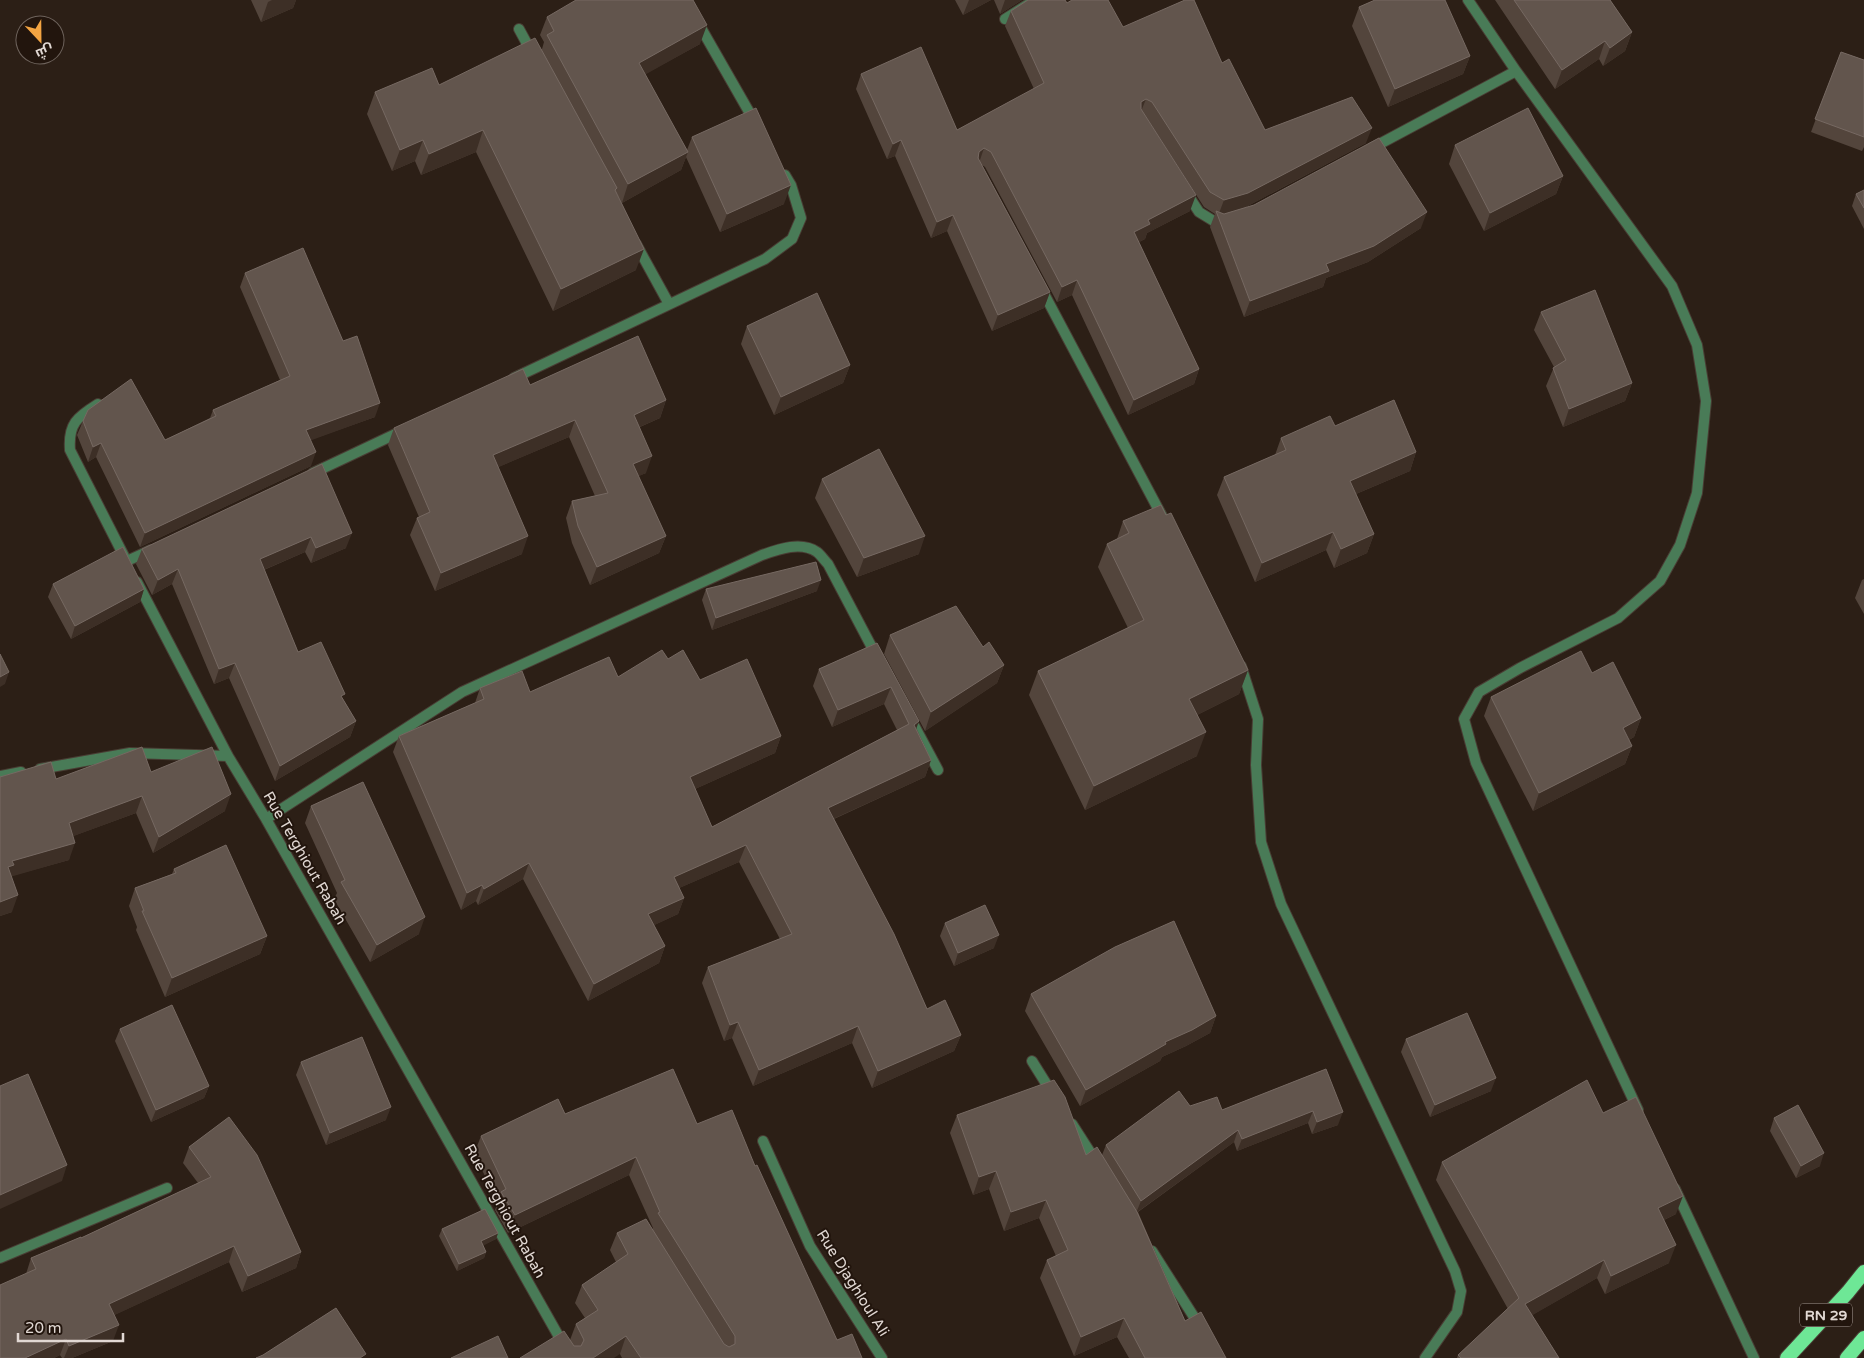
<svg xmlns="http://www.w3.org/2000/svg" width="1864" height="1358" font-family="'Varela Round',Cairo,sans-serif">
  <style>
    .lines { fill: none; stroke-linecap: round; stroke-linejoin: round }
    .minor-casing { stroke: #493d34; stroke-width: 12 }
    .trunk-casing { stroke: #493d34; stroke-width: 16 }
    .minor { stroke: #497b57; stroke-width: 10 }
    .trunk { stroke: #6ee796; stroke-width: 14 }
    .wall { fill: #53453c }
    .shaded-wall { fill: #3d2f26 }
    .building { fill: #62554d; stroke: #766962 }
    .labels { text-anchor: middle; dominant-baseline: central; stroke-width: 4; stroke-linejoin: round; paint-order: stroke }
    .shield { fill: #22150d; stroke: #a89e98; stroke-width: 1 }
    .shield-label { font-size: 14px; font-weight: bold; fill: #e1d8d3 }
    .street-label { font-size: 15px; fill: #e1d8d3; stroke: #22150d }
  </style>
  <rect width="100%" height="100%" fill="#2c1f16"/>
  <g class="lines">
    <defs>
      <path id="minor" d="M685,0l71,124
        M1468,0l48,71 156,215 25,59 9,56 -9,92 -17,52 -20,36 -42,37 -98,50 -41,24 -15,27 12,44 162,347
        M1005,19l30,-19
        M519,29l13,24
        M1372,148l144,-77
        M1186,192l13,20 18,11 8,-2
        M636,244l33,60
        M1041,288l122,230
        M514,378l251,-119 27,-20 9,-21 -10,-33 -6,-10
        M98,404c-21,13 -30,20 -28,46l56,110
        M313,473l91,-43
        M127,561l24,-11
        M137,582l91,174 38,63 305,539
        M1241,666l17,53 -2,46 5,77 20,62 174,367 6,20 -4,21 -32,46
        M915,727l23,43
        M40,769l90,-16 98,3
        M0,776l21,-4
        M266,819l196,-127 300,-137c17,-6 39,-14 55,-3 4,3 7,8 11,12l49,93
        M1032,1061l20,32
        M1072,1124l25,39
        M763,1141l47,105 72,112
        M1675,1189l79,169
        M1152,1251l49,77
        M0,1258l167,-70"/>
      <path id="trunk" d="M1787,1358l61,-66 16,-20
        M1847,1358l17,-20"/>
    </defs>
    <use href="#minor" class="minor-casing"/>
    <use href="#trunk" class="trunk-casing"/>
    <use href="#minor" class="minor"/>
    <use href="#trunk" class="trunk"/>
  </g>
  <path class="wall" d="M251,0h45l-3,8 -32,14z
    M955,0h36l-28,15z
    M994,0h28l-22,14z
    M1495,0h115l22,32 -7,19 -22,15 -4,-7 -44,30z
    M1067,3l56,24 99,36 43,67 101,13 -122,65 177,20 -53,34 -42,16 -3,9 -79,30 -34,-90 5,-13 -11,-7 -58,-90 -1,-1 45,95 -43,22 -2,6 -6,3 60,127 -5,15 -66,31 -56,-120 -15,7 -72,-135 -3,-2 68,127 -6,16 -52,23 -45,-100 -16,7 -36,-82 -8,3 -31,-70 5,-15 96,56 77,-41 -29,-63 6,-15z
    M1359,7l111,49 -7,18 -75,33 -36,-81z
    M547,17l153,27 -55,30 42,76 5,-13 92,67 -64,28 -34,-75 -5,13 -59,33 -6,-11 20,78 -83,41 -77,-159 -55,23 -6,-14 -23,10 -25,-57 8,-22 64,-7 103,-36 2,-7 -4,-7z
    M1841,52l23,8v87l-2,4 -51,-19z
    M1455,145l108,31 -7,18 -72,37 -35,-67z
    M1864,190v39l-12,-23 4,-12z
    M245,273l130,144 -65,23 1,26 -171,81 -44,-90 -8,5 -11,-27 6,-14 82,19 45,-22 3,-8 67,-30 -40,-93z
    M1541,312l91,71 -7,18 -62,26 -17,-41 8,-19 -20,-37z
    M747,326l103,39 -7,18 -69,32 -33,-71z
    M530,385l136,15 -6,18 -20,9 6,46 -8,3 28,60 -7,17 -69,32 -18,-42 -6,-25 6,-17 23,-5 -26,-59 -71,30 24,87 -87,37 -25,-56 7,-17 2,-1 -31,-72 6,-17z
    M1335,426l81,26 -6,19 -54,23 18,40 -7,19 -33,15 -8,-18 -71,32 -38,-87 7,-18 51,-22 6,-17z
    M322,464l24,84 -35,15 -6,-11 -41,18 34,82 45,47 13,22 -6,16 -75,44 -46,-103 -15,6 -42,-100 -20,11 -16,-31 6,-15z
    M822,479l97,75 -62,23 -42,-79z
    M1166,515l82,155 -9,24 -42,21v41l-112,54 -56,-115 9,-24 90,-43 -30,-61 9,-23 10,-5 6,-18z
    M1864,579v35l-9,-16 7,-18z
    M53,584l91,5 -4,13 -69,37 -23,-42z
    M706,589l111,2 -105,39 -10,-30z
    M890,635l93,12 21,18 -7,18 -72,48 -41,-77z
    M877,643l54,117 -6,17 -91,42 93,190 34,26 -7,16 -82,37 -20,-45 -99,43 -21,-48 -8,3 -22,-58 6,-16 72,-28 -41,-77 -60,26 5,10 -6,16 -24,11 11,21 -6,17 -71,38 -65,-122 -45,26 -2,-4 -15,9 -68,-158 6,-16 76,-33 5,-15 50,4 88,-15 50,-18 32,21 81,56 -6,17 -80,36 17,38 185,-97 -13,-26 -52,23 -19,-41 6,-17z
    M1592,673l49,45 -7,19 -5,3 3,6 -7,18 -92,47 -49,-95 7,-19z
    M151,772l74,39 -72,42 -17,-40 -63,23 -4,24 -58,16 1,36 -12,4v-139l56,2z
    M311,806l108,128 -49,28 -36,-63 3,-6 -32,-70z
    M174,869l93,67 -7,18 -95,43 -29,-67 1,-3 -8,-21 6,-18 37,-14z
    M945,923l49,25 -40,18 -14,-30z
    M1031,994l185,22 -6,17 -24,13 -24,11 -2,4 -80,45 -55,-95z
    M120,1029l89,57 -5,12 -53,24 -36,-81z
    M1406,1039l85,52 -61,26 -29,-65z
    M301,1062l85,58 -60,25 -30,-70z
    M1326,1069l12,56 -26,9 -4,-11 -71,28 -3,-9 -96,70 47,109 41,37h-97l-12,-21 -43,19 -34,-78 7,-18 9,-4 -17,-38 -35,13 -15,-42 -16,6 -23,-62 7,-18 129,40h16l4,-10 84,-39 32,4z
    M1603,1113l73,101 -12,6 5,43 -64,31 -8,-16 -65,37 27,43h-102l1,-3 50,-46 -72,-129 6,-18z
    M565,1114l132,10 58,42 82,174 25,18h-240l-2,-4 -100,4 50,-18 6,-16 9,-6 -10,-15 7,-18 34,-23 -6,-12 7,-17 35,-3 1,-2 -24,-53 -121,58 -13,-23 3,-8 -24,-48 7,-18z
    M1774,1118l46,48 -24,12 -26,-47z
    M189,1147l112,105 -5,16 -54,24 -13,-30 -115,53 -1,26 -41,17h-10l-2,-3 -6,3h-54l26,-84 5,-16 50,-20 117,-55 -15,-20z
    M442,1229l56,4 -2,6 -13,6 3,7 -2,6 -27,13 -18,-35z"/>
  <path class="shaded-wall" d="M272,0h24l-3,8 -32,14 7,-20z
    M969,0h22l-28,15z
    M1005,0h17l-22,14z
    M707,25l-7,19 -68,38 7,-19z
    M1632,32l-7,19 -22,15 7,-18z
    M1605,41l-6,18 -44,30 7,-19z
    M1470,56l-7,18 -75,33 7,-18z
    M1146,99l-6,15 1,-12z
    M1372,128l-6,15 -124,66 -24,7 6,-16z
    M483,130l-7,22 -55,23 8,-21z
    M423,140l-8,21 -23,10 8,-21z
    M901,140l-6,16 -8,3 6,-15z
    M984,148l-5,15v-11z
    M688,152l-7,18 -59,33 6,-19z
    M1563,176l-7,18 -72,37 6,-18z
    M791,185l-7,19 -64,28 7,-18z
    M1196,195l-6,16 -43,22 -2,6 -16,8 5,-15 14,-12z
    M1427,212l-6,16 -53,34 -42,16 -3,9 -79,30 6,-16 76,-37z
    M953,215l-6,16 -16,7 6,-16z
    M644,249l-8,21 -83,41 8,-22z
    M1077,280l-5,15 -15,7 5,-15z
    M1050,292l-6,16 -52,23 6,-16z
    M850,365l-7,18 -69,32 7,-18z
    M1199,369l-5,15 -66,31 6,-15z
    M1632,383l-7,18 -62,26 6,-18z
    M666,400l-6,18 -32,14 6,-17z
    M380,403l-5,14 -74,27 5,-14z
    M575,420l-6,17 -82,35 6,-17z
    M101,443l-5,14 -8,5 5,-15z
    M316,452l-5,14 -171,81 5,-14z
    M1416,452l-6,19 -66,28 6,-18z
    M652,456l-6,17 -20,9 7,-18z
    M1333,532l-7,18 -71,32 7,-19z
    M352,533l-6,15 -35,15 5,-15z
    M1374,534l-7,19 -33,15 7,-19z
    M528,536l-6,18 -87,37 6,-18z
    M666,536l-7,17 -69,32 7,-18z
    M925,536l-6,18 -62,23 7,-19z
    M311,537l-6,15 -51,22 6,-15z
    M178,569l-6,15 -20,11 6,-15z
    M821,580l-4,11 -105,39 4,-12z
    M144,589l-4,13 -69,37 4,-13z
    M235,663l-6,15 -15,6 5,-15z
    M1004,665l-7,18 -72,48 6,-19z
    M1248,670l-9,24 -58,29 8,-24z
    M9,672l-4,12 -5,3v-10z
    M891,687l-7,17 -52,23 6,-17z
    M1641,718l-7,19 -18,10 7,-19z
    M356,721l-6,16 -75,44 5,-15z
    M919,721l-6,17 1,-13z
    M1206,732l-9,24 -112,54 9,-24z
    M781,736l-6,17 -91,41 6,-17z
    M1632,746l-7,18 -92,47 6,-18z
    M931,760l-6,17 -103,47 6,-16z
    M231,794l-6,17 -72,42 6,-16z
    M142,796l-6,17 -73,27 6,-17z
    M75,843l-6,17 -59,17 -2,-10 4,-6z
    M746,845l-7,17 -71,31 6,-16z
    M529,863l-6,16 -45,26 6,-16z
    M482,885l-6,16 -15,9 6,-17z
    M18,895l-6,17 -12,4v-14z
    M684,898l-6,16 -36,17 6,-17z
    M425,917l-6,17 -49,28 7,-17z
    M999,935l-5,13 -40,18 4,-13z
    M267,936l-7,18 -95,43 7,-19z
    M665,946l-6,17 -71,38 6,-17z
    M1216,1016l-6,17 -24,13 -24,11 -2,4 -80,45 6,-16 79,-48z
    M738,1022l-6,16 -8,3 6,-16z
    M858,1026l-6,17 -99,43 6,-16z
    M961,1035l-7,16 -82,37 6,-17z
    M1496,1078l-5,13 -61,26 5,-12z
    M209,1086l-5,12 -53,24 5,-12z
    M391,1107l-5,13 -60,25 4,-12z
    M1313,1111l-5,12 -71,28 5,-12z
    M1343,1112l-5,13 -26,9 5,-12z
    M1238,1130l-4,12 -98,71 5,-12z
    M1824,1153l-4,13 -24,12 5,-12z
    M636,1157l-7,18 -121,58 7,-18z
    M67,1165l-5,16 -62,28v-14z
    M996,1171l-7,18 -16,6 6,-18z
    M1683,1196l-7,18 -25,12 7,-18z
    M1046,1200l-7,18 -35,13 7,-19z
    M498,1233l-2,6 -17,9 2,-7z
    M1676,1245l-7,18 -64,31 6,-18z
    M234,1246l-5,16 -125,58 5,-16z
    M301,1252l-5,16 -54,24 6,-16z
    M486,1252l-2,6 -27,13 2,-7z
    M1604,1260l-7,18 -78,45 6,-19z
    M1124,1318l-7,19 -43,19 7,-19z
    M119,1325l-6,16 -41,17h-8l5,-12z
    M626,1336l-6,18 -6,4h-21z
    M66,1339l-6,16 -6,3h-29z"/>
  <path class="building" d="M576,0h117l14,25 -68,38 49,89 -60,32 -81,-149 7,-4 -7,-14z
    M1028,0h37l2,3 5,-3h36l15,27 62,-27h9l28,63 7,-4 36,71 87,-33 20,31 -124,65 -24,7 -14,-8 -58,-90 -6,-3 -5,3v7l55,86 -48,25 2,4 -16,8 65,137 -65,31 -57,-120 -15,7 -71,-135 -7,-4 -5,4 -1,6 72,134 -52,23 -45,-100 -16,7 -36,-82 -8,4 -32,-70 60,-27 36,83 87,-47 -33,-72z
    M1375,0h70l25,56 -75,33 -36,-82z
    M1514,0h96l22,32 -22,16 -5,-7 -43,29z
    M535,38l82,150 -2,2 29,59 -83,40 -78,-159 -54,24 -6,-14 -23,10 -25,-58 57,-24 7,17z
    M1841,52l23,8v77l-49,-18z
    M756,108l35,77 -64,29 -35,-77z
    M1528,108l35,68 -73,37 -35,-68z
    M1379,138l48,74 -53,34 -48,18 3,7 -79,30 -34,-90 8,3 30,-9z
    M1864,190v18l-8,-14z
    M303,248l40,93 14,-5 23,67 -74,27 10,22 -171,81 -44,-90 -8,4 -10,-26 5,-11 43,-31 34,61 51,-24 -3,-6 77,-34 -45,-103z
    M1595,290l37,93 -63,26 -16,-41 13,-8 -25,-48z
    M817,293l33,72 -69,32 -34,-71z
    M638,336l28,64 -32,15 18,41 -19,8 33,72 -69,31 -19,-41 -6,-25 36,-8 -33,-73 -82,35 35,81 -87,37 -24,-55 13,-6 -36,-84 129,-59 7,16z
    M1394,400l22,52 -66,29 24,53 -33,15 -8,-17 -71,31 -38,-86 62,-27 -5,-12 49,-22 5,10z
    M879,449l46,87 -61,22 -42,-79z
    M322,464l30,69 -36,15 -5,-11 -51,22 38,93 23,-10 24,52 -4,2 15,25 -76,45 -45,-103 -16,6 -41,-100 -20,11 -16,-31z
    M1161,505l5,10 5,-2 77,157 -59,29 17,33 -112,54 -56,-115 106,-51 -37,-76 22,-11 -6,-12z
    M123,547l21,42 -69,37 -22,-42z
    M816,562l5,18 -105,38 -10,-29z
    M956,606l27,41 6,-5 15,23 -73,47 -41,-77z
    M877,643l42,78 -5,4 17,35 -103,48 66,126 33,75 18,-9 16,35 -83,36 -20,-45 -99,44 -21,-48 -8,3 -22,-58 84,-33 -46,-89 -72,32 10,21 -36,16 17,32 -71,38 -65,-121 -45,26 -2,-4 -15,8 -68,-157 85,-37 -4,-11 42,-17 8,21 79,-35 9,20 44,-27 6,9 15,-9 17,30 47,-21 34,77 -91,41 22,50 197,-103 -18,-37 -53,23 -19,-41z
    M1581,651l11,22 21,-11 28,56 -18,10 9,18 -93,47 -48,-96z
    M0,654l9,18 -9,5z
    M142,747l9,25 61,-25 19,47 -72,43 -17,-41 -73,27 6,20 -63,18 2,4 -6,2 10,28 -18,7v-125l51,-15 5,17z
    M363,782l62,135 -48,28 -36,-63 4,-2 -34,-74z
    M226,845l41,91 -95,42 -30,-67h2l-9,-23 41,-15 -2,-4z
    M985,905l14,30 -41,18 -13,-30z
    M1174,921l42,95 -24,14 -27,12 1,2 -80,46 -55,-96 84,-47z
    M172,1005l37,81 -53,24 -36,-81z
    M1467,1013l29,65 -61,27 -29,-66z
    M362,1037l29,70 -61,26 -29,-71z
    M673,1069l24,55 35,-14 23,56 2,-1 80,175 15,-6 10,24h-221l-15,-22 -33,22h-73l44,-27 10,15h7l3,-6 -8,-16 22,-14 -16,-25 46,-31 -11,-21 29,-14 78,125 5,3 6,-3v-8l-77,-123 2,-1 -24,-55 -121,58 -14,-23 5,-3 -25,-53 77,-37 7,15z
    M1326,1069l17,43 -26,10 -4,-11 -71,28 -4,-9 -97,71 -35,-56 73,-54 11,15 27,-9 5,13z
    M28,1074l39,91 -67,30v-109z
    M1054,1080l11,17 21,58 11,-8 40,65 48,109 16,-9 25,46h-81l-21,-40 -43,19 -34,-77 21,-10 -22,-50 -35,12 -15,-41 -17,6 -22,-62z
    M1587,1080l16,33 33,-16 47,99 -25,12 18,37 -65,31 -7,-16 -79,44 34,54h-98l-3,-3 61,-57 -77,-136z
    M1798,1105l26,48 -23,13 -27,-48z
    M229,1117l28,38 44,97 -53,24 -14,-30 -125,58 10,21 -50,21 -3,-7 -41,19h-25v-73l36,-16 -5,-11 50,-21v1l130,-61 -22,-30z
    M485,1209l13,24 -17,8 5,11 -27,12 -17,-35z
    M336,1308l30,46 -6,4h-104l7,-3z
    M498,1336l10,22h-57z"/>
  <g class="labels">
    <rect class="shield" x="1800" y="1303.5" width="52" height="23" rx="4"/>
    <g class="shield-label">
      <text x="1826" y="1315">RN 29</text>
    </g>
    <g class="street-label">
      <text transform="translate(305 858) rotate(60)">Rue Terghiout Rabah</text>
      <text transform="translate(505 1211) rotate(61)">Rue Terghiout Rabah</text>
      <text transform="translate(853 1283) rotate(58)">Rue Djaghloul Ali</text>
    </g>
  </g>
  <g transform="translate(40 40) rotate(158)"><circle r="24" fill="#22150d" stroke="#6e635c"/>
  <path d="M0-4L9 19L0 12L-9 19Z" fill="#f3a442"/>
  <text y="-8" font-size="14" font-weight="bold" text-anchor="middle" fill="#e1d8d3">ش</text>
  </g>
  <path d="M18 1333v8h105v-8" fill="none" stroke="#e1d8d3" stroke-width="2.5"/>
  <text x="25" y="1333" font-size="15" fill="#e1d8d3" stroke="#22150d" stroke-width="4" paint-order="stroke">20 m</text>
</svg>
